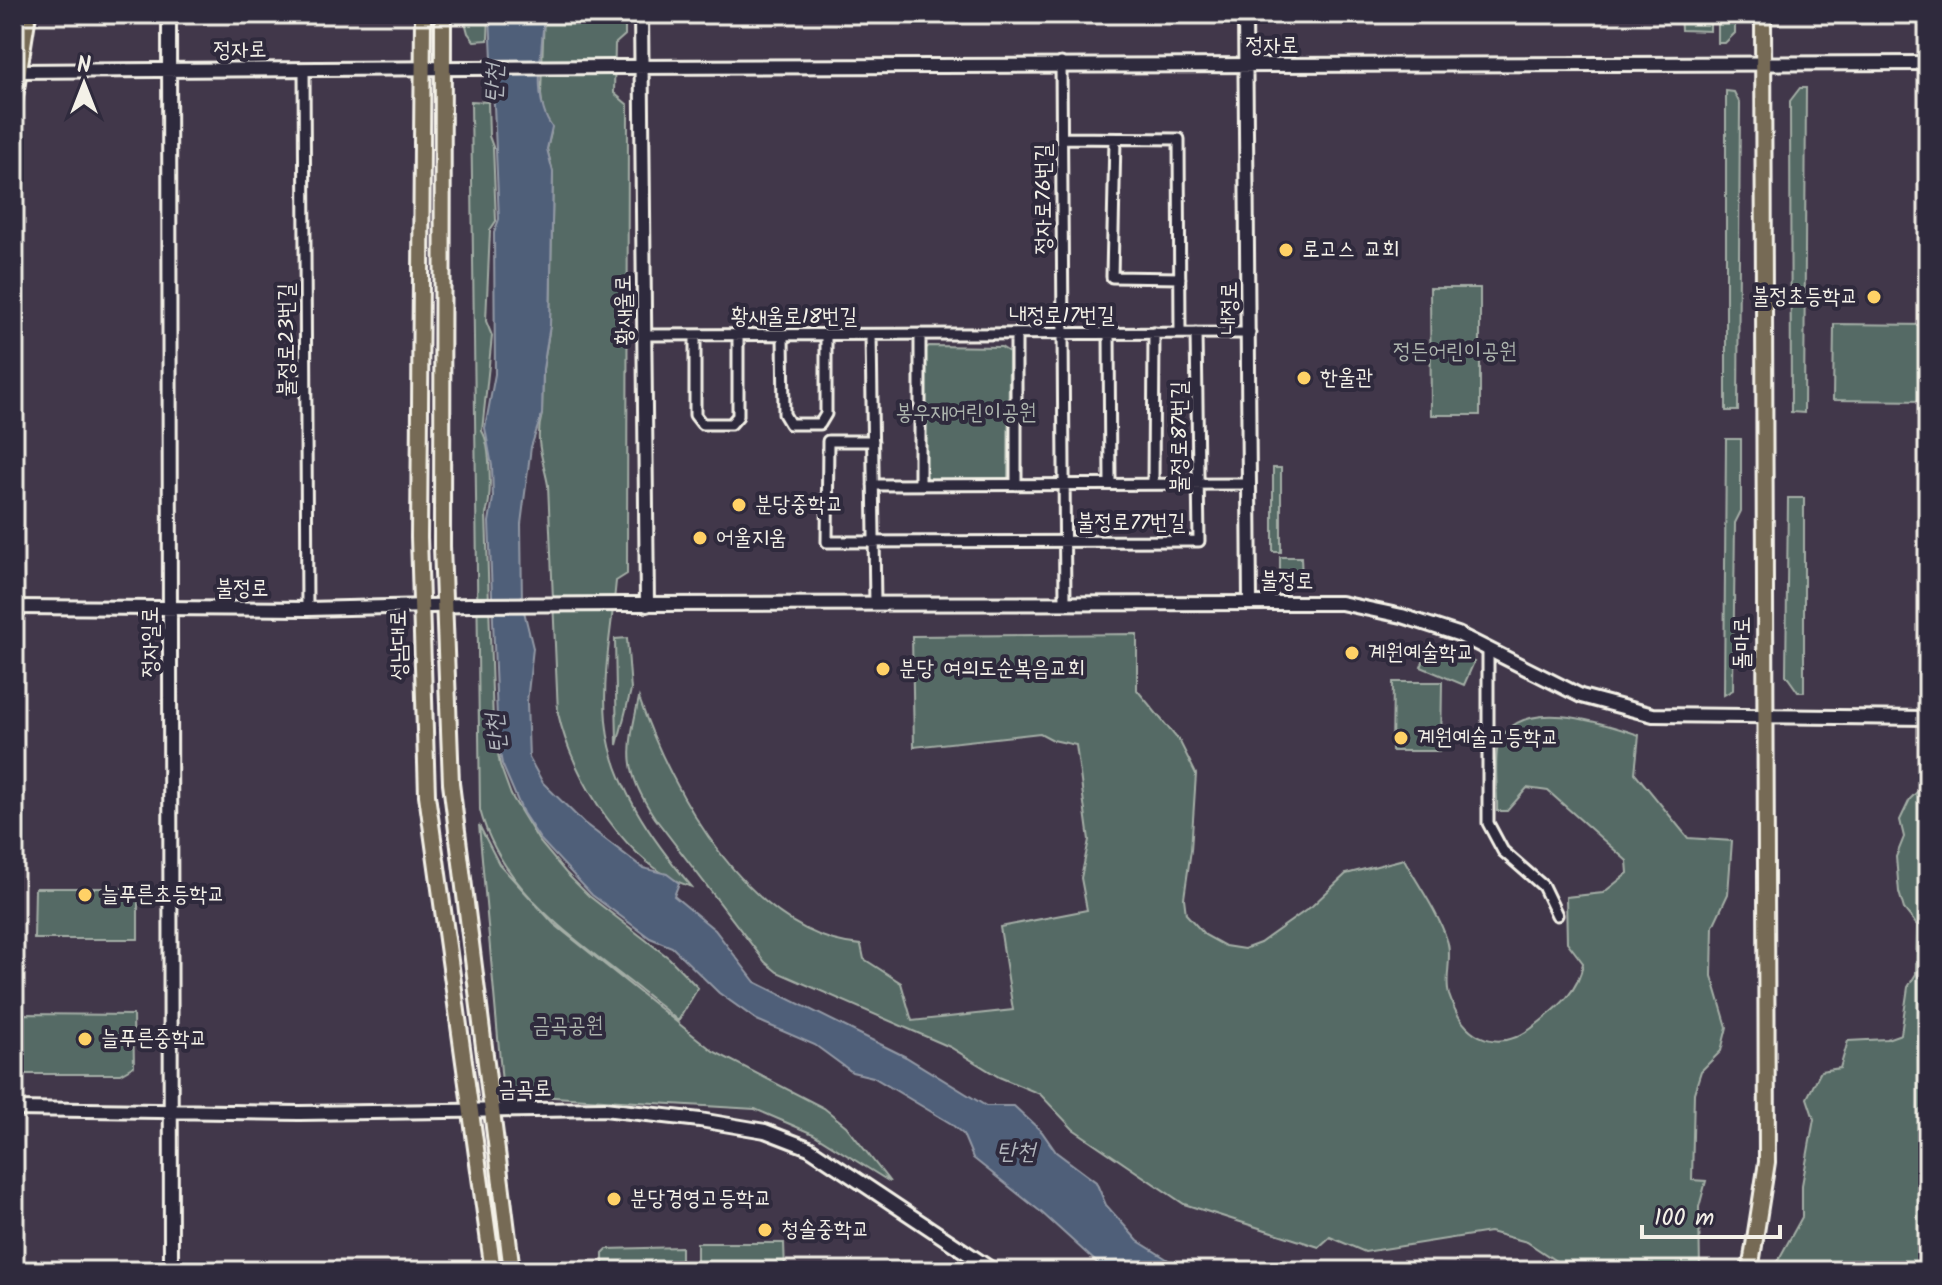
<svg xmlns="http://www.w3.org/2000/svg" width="1942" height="1285" font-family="Kalam,'Poor Story',sans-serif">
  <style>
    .green { fill: #556a65; stroke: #a4aea6; stroke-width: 2 }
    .water { fill: #505e79; stroke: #9299a5; stroke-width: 2 }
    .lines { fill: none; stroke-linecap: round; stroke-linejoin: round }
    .street-casing { stroke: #f4f1e8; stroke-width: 15 }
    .secondary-casing { stroke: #f4f1e8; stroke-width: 18 }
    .primary-casing { stroke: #f4f1e8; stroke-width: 20 }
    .street { stroke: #2f2a3d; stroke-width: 9 }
    .secondary { stroke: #2f2a3d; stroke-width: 12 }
    .primary { stroke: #766a54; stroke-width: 14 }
    .secondary-bridge-casing { stroke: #f4f1e8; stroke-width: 18; stroke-linecap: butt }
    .secondary-bridge { stroke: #2f2a3d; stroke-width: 12 }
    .poi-dot { fill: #ffd166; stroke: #2f2a3d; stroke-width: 3 }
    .labels { text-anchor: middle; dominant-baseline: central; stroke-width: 8; stroke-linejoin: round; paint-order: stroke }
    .street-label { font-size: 22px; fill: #f4f1e8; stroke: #2f2a3d }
    .poi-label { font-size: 22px; fill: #f4f1e8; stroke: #2f2a3d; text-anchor: start }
    .park-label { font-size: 22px; fill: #acb4ad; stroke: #2f2a3d }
    .water-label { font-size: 24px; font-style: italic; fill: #b2b6bc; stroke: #2f2a3d }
  </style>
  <rect width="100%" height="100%" fill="#41374a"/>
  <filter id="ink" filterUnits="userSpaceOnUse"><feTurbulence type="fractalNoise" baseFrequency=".0125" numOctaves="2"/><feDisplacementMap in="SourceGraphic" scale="16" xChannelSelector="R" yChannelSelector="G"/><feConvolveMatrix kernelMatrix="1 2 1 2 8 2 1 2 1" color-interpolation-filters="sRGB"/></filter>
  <g filter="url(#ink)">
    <path class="green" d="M463,14h26l-1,26 -14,1 -6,-8z
      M544,14h81v21l-10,9 -1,49 14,12 -1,469 -11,7c-4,45 -14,94 -10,140 5,62 47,120 86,166 -65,-20 -120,-110 -134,-174l-10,-228c-5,-27 -14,-43 -6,-71l1,-45 7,-44 3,-153 -6,-23 4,-16 -8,-23 -2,-16z
      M1680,14h30v17l-29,-1z
      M1718,14h17v19l-10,10h-7z
      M1800,88h6l-2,325 -13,-1 -1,-311z
      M1726,91l8,1 6,12 -2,307h-12z
      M471,101l17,1 1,34 4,11 3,74 -6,9 -4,91 6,15 -10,95c9,14 10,67 4,83l7,209 7,42 11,30 28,46 27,32 23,23 80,62 29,30 -20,33c-70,-63 -172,-113 -198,-211z
      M1430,288h50v127h-49z
      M1834,324l94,1v76l-95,-1z
      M929,346l72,1 8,5 -1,133 -79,-5 -4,-6 -1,-124z
      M1726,439h15v72l-6,12 -2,167 -9,5z
      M1273,468h8v84h-8z
      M1788,498h16v194h-6l-12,-17z
      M1280,557h21l1,22h-14l-8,-6z
      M1137,634v56l43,52 16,32 -5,76 -7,48 2,16 19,21 20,11 19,3 16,-6 52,-37 34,-32 58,-15c14,26 34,53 43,81 6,17 -3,38 2,55 15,46 51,60 88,29 22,-17 42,-33 46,-61l-16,-21 -1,-45 37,-4 25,-20 -1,-12 -79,-70 -21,-3 -20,23h-10c1,-16 -4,-56 2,-69 23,-47 104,-19 140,-7l-4,38 53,65 44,3 -4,53 -15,32 -1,50 15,51 -6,24 -20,20 -7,22 -2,87 14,1 -7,26 1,64h-129l-44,-29 -37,-10 -125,20 -35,-15 -11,10 -135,-43 -111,-75 -33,-35 -41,-17 -49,-30 -173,-75 -12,-10 -110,-144c-32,-49 -28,-66 -16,-120 33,95 111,238 222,247l3,14 37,24 11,38 101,-11 -13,-83 87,-17 -6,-32 8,-38 -13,-95 -23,-5 -13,-7 -126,14 -2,-111z
      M627,638l4,52 -14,55 -2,-106z
      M1431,644l43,18 -10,23 -43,-18z
      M1393,682h49l-1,69h-49z
      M1928,781v490h-151l-2,-5 27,-49v-32l12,-66 -7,-21 14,-27 19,-3 8,-27 39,-2 14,-5 7,-47 8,-13 1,-49 -13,-16 -5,-17 -3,-35 8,-20 -4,-17 10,-21z
      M479,825l20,39 55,60 159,127 111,57 22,18 44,56 -77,-48 -58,-25 -252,-15z
      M35,888h103v51h-104z
      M23,1014l110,1 1,51 -14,8h-97z
      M697,1243h87l1,28h-88z
      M681,1247v24h-78v-18l4,-4z"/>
    <path class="water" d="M490,14h54c-1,33 -13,85 8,113l-5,22 6,23 -3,153 -7,44 -1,45 -11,33 -10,77 1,79 11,45 -6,54 2,56 14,25 41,40 59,45 24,6 12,9 -5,13 41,34 40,52 151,75 80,49h28l28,26 14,20 40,30 10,23 32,36 48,30h-80l-65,-59 -68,-54 -10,-24 -13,-11 -77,-46 -21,-5 -37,-27 -58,-25 -38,-27 -47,-46 -22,-9 -58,-43 -52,-56 -17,-26 -21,-49 -4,-22 -9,-220 4,-24 -1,-32 -7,-38 10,-54 -1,-141 5,-14z"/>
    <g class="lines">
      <defs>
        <path id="street" d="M1061,63l4,539
          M304,70l3,539
          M1062,138l117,1 1,194
          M1115,139l-3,138 68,1
          M1109,333l1,151
          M920,334v151
          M1016,334v151
          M645,335l605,-2
          M695,335v80l7,9h29l7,-8v-81
          M783,335l1,79 6,10h30l6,-10v-79
          M871,335l4,268
          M873,441h-45l-1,101 372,-1 -3,-208
          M1153,484l1,-151
          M873,485l375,-1
          M1488,648v175l15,28 40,35 14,29"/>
        <path id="secondary" d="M169,14l2,1257
          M641,14l6,591
          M1245,14l5,587
          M617,67l1311,-4
          M14,71l453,-3
          M624,604l717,-1 61,13 56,18 123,62 72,19 275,3
          M14,607l293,2 163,-4
          M14,1109l285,4 305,-4 96,11 65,11 44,17 185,123"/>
        <path id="primary" d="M423,14l-4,523 8,258 66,476
          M443,14l-1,532 9,237 61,488
          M14,102l14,-88
          M1750,1271l17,-109 -4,-1148"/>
      </defs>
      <use href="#street" class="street-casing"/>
      <use href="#secondary" class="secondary-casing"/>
      <use href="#primary" class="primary-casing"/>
      <use href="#street" class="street"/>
      <use href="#secondary" class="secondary"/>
      <use href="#primary" class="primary"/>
      <defs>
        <path id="secondary-bridge" d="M467,68l150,-1
          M470,605l154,-1"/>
      </defs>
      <use href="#secondary-bridge" class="secondary-bridge-casing"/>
      <use href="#secondary-bridge" class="secondary-bridge"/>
    </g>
  </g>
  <g class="poi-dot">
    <circle cx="1286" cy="250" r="8"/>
    <circle cx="1874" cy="297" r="8"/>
    <circle cx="1304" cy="378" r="8"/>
    <circle cx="739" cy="505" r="8"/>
    <circle cx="700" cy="538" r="8"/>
    <circle cx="1352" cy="653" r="8"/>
    <circle cx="883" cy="669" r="8"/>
    <circle cx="1401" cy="738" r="8"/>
    <circle cx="85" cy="895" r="8"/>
    <circle cx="85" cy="1039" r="8"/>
    <circle cx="614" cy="1199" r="8"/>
    <circle cx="765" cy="1230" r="8"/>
  </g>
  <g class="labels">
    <g class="street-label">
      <text x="1272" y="46">정자로</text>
      <text transform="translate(240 51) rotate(-1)">정자로</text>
      <text transform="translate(1044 199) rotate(-90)">정자로76번길</text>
      <text transform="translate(1230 308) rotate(-90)">내정로</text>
      <text transform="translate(625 310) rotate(-91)">황새울로</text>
      <text x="1062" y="316">내정로17번길</text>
      <text x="794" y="317">황새울로18번길</text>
      <text transform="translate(287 340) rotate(-90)">불정로23번길</text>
      <text transform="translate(1180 437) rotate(-90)">불정로87번길</text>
      <text x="1131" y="523">불정로77번길</text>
      <text transform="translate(1287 582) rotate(1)">불정로</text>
      <text x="242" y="589">불정로</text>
      <text transform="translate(151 642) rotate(-90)">정자일로</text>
      <text transform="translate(1743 643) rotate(-90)">돌마로</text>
      <text transform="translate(400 645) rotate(-91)">성남대로</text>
      <text transform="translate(525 1090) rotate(-1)">금곡로</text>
    </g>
    <g class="poi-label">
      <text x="1302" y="250">로고스 교회</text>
      <text x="1858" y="297" text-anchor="end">불정초등학교</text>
      <text x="1320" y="378">한울관</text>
      <text x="755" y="505">분당중학교</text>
      <text x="716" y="538">어울지움</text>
      <text x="1368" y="653">계원예술학교</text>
      <text x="899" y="669">분당 여의도순복음교회</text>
      <text x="1417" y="738">계원예술고등학교</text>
      <text x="101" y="895">늘푸른초등학교</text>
      <text x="101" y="1039">늘푸른중학교</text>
      <text x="630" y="1199">분당경영고등학교</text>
      <text x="781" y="1230">청솔중학교</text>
    </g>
    <g class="park-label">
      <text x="1455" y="352">정든어린이공원</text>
      <text x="966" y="413">봉우재어린이공원</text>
      <text x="568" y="1026">금곡공원</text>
    </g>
    <g class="water-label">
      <text transform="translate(495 83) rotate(-88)">탄천</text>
      <text transform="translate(497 733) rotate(-97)">탄천</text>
      <text x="1016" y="1152">탄천</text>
    </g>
  </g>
  <rect width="1942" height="1285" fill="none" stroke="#2f2a3d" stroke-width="48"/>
  <rect x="24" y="24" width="1894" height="1237" fill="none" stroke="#f4f1e8" stroke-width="3" filter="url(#ink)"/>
  <g transform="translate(84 84)" stroke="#2f2a3d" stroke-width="6" paint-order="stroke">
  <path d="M0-6L14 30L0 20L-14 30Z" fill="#f4f1e8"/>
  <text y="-12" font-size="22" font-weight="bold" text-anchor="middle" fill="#f4f1e8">N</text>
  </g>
  <path d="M1642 1225v12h138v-12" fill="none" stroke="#f4f1e8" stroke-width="4"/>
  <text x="1654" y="1225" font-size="24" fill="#f4f1e8" stroke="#2f2a3d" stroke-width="6" paint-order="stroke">100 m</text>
</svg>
